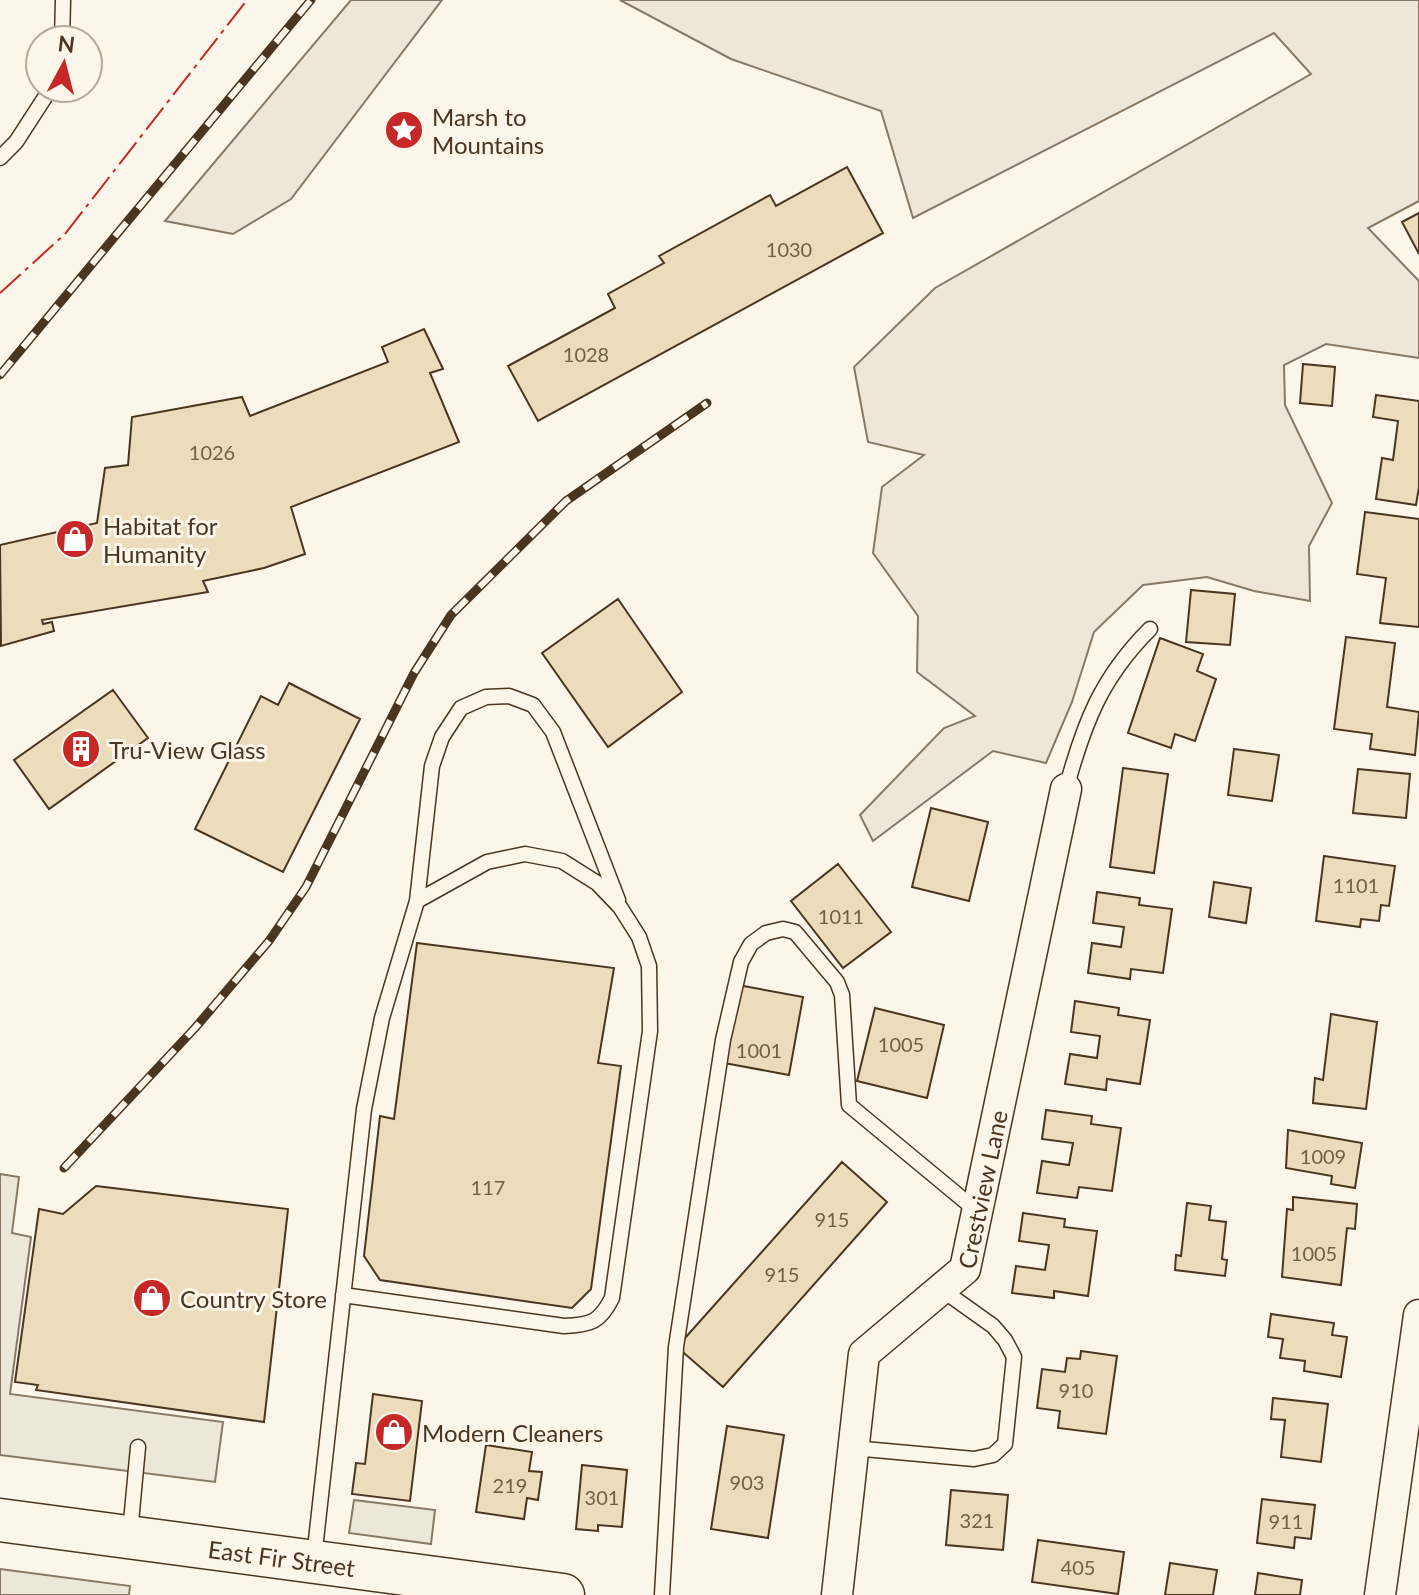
<svg xmlns="http://www.w3.org/2000/svg" width="1419" height="1595" font-family="Lato,sans-serif">
  <style>
    .green { fill: #ede6d9; stroke: #887966; stroke-width: 2 }
    .parking { fill: #ede7d9; stroke: #887966; stroke-width: 2 }
    .building { fill: #ecdcbc; stroke: #4a3520; stroke-width: 2 }
    .lines { fill: none; stroke-linecap: round; stroke-linejoin: round }
    .lane-casing { stroke: #4a3520; stroke-width: 17 }
    .street-casing { stroke: #4a3520; stroke-width: 33 }
    .secondary-casing { stroke: #4a3520; stroke-width: 45 }
    .lane { stroke: #fbf6e9; stroke-width: 14 }
    .street { stroke: #fbf6e9; stroke-width: 30 }
    .secondary { stroke: #fbf6e9; stroke-width: 42 }
    .rail-casing { stroke: #4a3520; stroke-width: 9 }
    .rail { stroke: #fbf6e9; stroke-width: 6; stroke-dasharray: 18; stroke-linecap: butt }
    .power { stroke: #c62828; stroke-width: 2; stroke-dasharray: 28 6 4 6; stroke-linecap: butt }
    .labels { text-anchor: middle; dominant-baseline: central; stroke-width: 6; stroke-linejoin: round; paint-order: stroke }
    .number-label { font-size: 20px; fill: #725f47 }
    .poi-label { font-size: 24px; fill: #4a3520; stroke: #fbf6e9; text-anchor: start }
    .street-label { font-size: 24px; fill: #4a3520; stroke: #fbf6e9 }
  </style>
  <rect width="100%" height="100%" fill="#fbf6e9"/>
  <path class="green" d="M351,0h91l-151,199 -58,35 -68,-13z
    M620,0h799v201l-51,27 51,53v77l-93,-14 -42,21 1,40 47,98 -23,43 1,55 -56,-10 -47,-14 -64,8 -49,47 -22,70 -26,61 -53,-12 -120,90 -13,-26 84,-87 31,-12 -58,-44 1,-56 -45,-63 9,-66 42,-32 -56,-13 -14,-75 81,-79 376,-214 -37,-41 -361,185 -32,-107 -150,-52z"/>
  <path class="parking" d="M0,1174l19,3 -7,56 19,4 -21,157 213,28 -8,60 -215,-27z
    M354,1500l81,10 -4,34 -82,-11z
    M0,1569l130,17 -1,9h-129z"/>
  <path class="building" d="M847,167l36,66 -345,188 -30,-55 107,-58 -7,-14 56,-31 -5,-7 111,-61 6,11z
    M1419,213v41l-17,-32z
    M424,329l19,40 -13,4 29,69 -168,65 14,47 -41,14 -61,13 5,11 -166,28 1,4 9,-2 2,9 -53,15 -1,-101 97,-22 8,-55 23,-3 4,-48 110,-20 8,19 138,-54 -6,-15z
    M1303,364l32,3 -3,39 -32,-3z
    M1376,395l43,6v86l-3,18 -40,-6 6,-41 11,2 5,-39 -25,-4z
    M1365,512l54,7v108l-39,-4 6,-45 -29,-4z
    M1191,590l44,4 -5,51 -44,-3z
    M618,599l64,93 -74,55 -66,-94z
    M1346,637l49,6 -8,64 32,5 -4,43 -45,-6 2,-15 -38,-5z
    M1160,638l43,16 -6,17 19,8 -21,62 -20,-7 -4,14 -43,-15z
    M289,683l71,36 -77,153 -88,-43 66,-133 17,9z
    M113,690l35,48 -99,71 -35,-49z
    M1234,749l45,6 -7,46 -44,-6z
    M1123,768l45,6 -14,99 -44,-6z
    M1358,769l52,5 -4,44 -53,-5z
    M931,808l57,14 -19,79 -57,-14z
    M1324,856l71,10 -6,40 -8,-1 -2,16 -18,-2 -1,8 -44,-6z
    M838,864l53,68 -48,36 -52,-67z
    M1214,882l37,6 -5,35 -37,-6z
    M1097,892l43,6 -1,7 33,4 -9,64 -32,-4 -1,10 -42,-6 4,-30 29,4 3,-20 -31,-4z
    M417,943l197,25 -16,95 23,3 -30,223 -19,19 -192,-28 -16,-24 16,-140 14,3z
    M738,985l65,12 -14,78 -65,-12z
    M1075,1001l44,7 -1,7 32,5 -10,64 -33,-5 -1,11 -41,-6 5,-30 27,4 3,-22 -29,-4z
    M875,1008l69,17 -17,73 -70,-17z
    M1331,1014l46,8 -11,87 -53,-6 2,-25 8,2z
    M1046,1110l46,6 -1,8 30,4 -9,63 -33,-4 -2,11 -40,-5 5,-32 27,4 4,-22 -31,-4z
    M1288,1130l74,13 -7,45 -24,-4 1,-8 -46,-8z
    M842,1162l45,40 -164,185 -46,-40z
    M96,1186l192,23 -24,213 -228,-32 2,-5 -23,-3 24,-173 24,5z
    M1293,1197l64,7 -2,25 -8,-1 -6,57 -59,-8 5,-68 6,1z
    M1187,1203l24,3 -2,14 17,2 -4,37 5,1 -2,16 -50,-6 1,-15 5,1z
    M1023,1213l42,6 -1,8 33,4 -9,65 -34,-5v7l-42,-5 4,-27 29,4 4,-25 -30,-4z
    M1271,1314l63,9 -2,12 15,2 -6,40 -37,-6 1,-10 -25,-3 3,-19 -15,-2z
    M1081,1351l36,5 -11,78 -48,-6 2,-17 -23,-3 5,-39 23,3 2,-14 13,1z
    M373,1394l49,7 -12,100 -58,-7 4,-31 9,1z
    M1273,1398l55,6 -7,58 -40,-5 4,-37 -14,-1z
    M727,1426l57,9 -16,103 -57,-9z
    M486,1445l46,7 -3,19 13,1 -4,28 -11,-2 -3,21 -48,-7z
    M582,1465l45,5 -5,57 -24,-2v6l-22,-2z
    M951,1490l57,5 -5,55 -57,-5z
    M1262,1499l53,6 -4,34 -16,-2 -1,11 -37,-5z
    M1038,1540l86,12 -6,42 -86,-12z
    M1170,1563l47,7 -4,25h-48z
    M1258,1573l44,7 -2,15h-45z"/>
  <g class="lines">
    <defs>
      <path id="lane" d="M62,40l1,-40
        M0,158l16,-16 35,-54
        M1066,789c18,-66 35,-111 84,-160
        M417,901l15,-135 10,-29 19,-29 25,-11 23,-1 24,9 20,27 65,168
        M853,1448l121,11 19,-4 12,-11 9,-87 -9,-17 -12,-14 -52,-37
        M130,1533l8,-86
        M314,1558l50,-449 18,-91 35,-117 70,-39 38,-8 37,7 35,22 23,24 19,30 10,29 1,65 -38,267c-12,24 -21,27 -48,28l-221,-31
        M662,1595l14,-248 47,-307 18,-78 10,-18 15,-11 17,-4 12,3 42,50 5,13 7,110 128,106"/>
      <g id="street">
        <path id="s1" d="M837,1595l27,-241 101,-85 101,-480"/>
        <path d="M1380,1595l39,-280"/>
      </g>
      <g id="secondary">
        <path id="s2" d="M0,1520l563,75"/>
      </g>
    </defs>
    <use href="#lane" class="lane-casing"/>
    <use href="#street" class="street-casing"/>
    <use href="#secondary" class="secondary-casing"/>
    <use href="#lane" class="lane"/>
    <use href="#street" class="street"/>
    <use href="#secondary" class="secondary"/>
    <defs>
      <path id="rail" d="M0,375l311,-375
        M64,1168l131,-140 74,-87 37,-54 108,-214 37,-58 115,-114 141,-98"/>
    </defs>
    <use href="#rail" class="rail-casing"/>
    <use href="#rail" class="rail"/>
    <path class="power" d="M0,293l65,-59 182,-234"/>
  </g>
  <defs>
    <symbol id="sight-disc" viewBox="-11 -11 22 22"><circle r="9.5" fill="#c62828" stroke="#fbf6e9"/><path d="M0-6L1.8-2.2L6-1.7L2.9 1.2L3.7 5.4L0 3.3L-3.7 5.4L-2.9 1.2L-6-1.7L-1.8-2.2Z" fill="#fff"/></symbol>
    <symbol id="shop-disc" viewBox="-11 -11 22 22"><circle r="9.5" fill="#c62828" stroke="#fbf6e9"/><path d="M-5-2.5h2.3a2.7 3.5 0 0 1 5.4 0H5L5.5 6h-11ZM-1.5-2.5h3a1.5 2.3 0 0 0-3 0Z" fill="#fff"/></symbol>
    <symbol id="building-disc" viewBox="-11 -11 22 22"><circle r="9.5" fill="#c62828" stroke="#fbf6e9"/><path d="M-4-6H4V6H1V3H-1V6H-4ZM-2.5-4.3h1.7v1.8h-1.7ZM.8-4.3h1.7v1.8H.8ZM-2.5-1h1.7V.8h-1.7ZM.8-1h1.7V.8H.8Z" fill="#fff"/></symbol>
  </defs>
  <g fill-rule="evenodd">
    <use href="#sight-disc" x="382" y="108" width="44" height="44"/>
    <use href="#shop-disc" x="53" y="517" width="44" height="44"/>
    <use href="#building-disc" x="59" y="727" width="44" height="44"/>
    <use href="#shop-disc" x="130" y="1276" width="44" height="44"/>
    <use href="#shop-disc" x="372" y="1410" width="44" height="44"/>
  </g>
  <g class="labels">
    <g class="number-label">
      <text x="789" y="249">1030</text>
      <text x="586" y="354">1028</text>
      <text x="212" y="452">1026</text>
      <text x="1356" y="885">1101</text>
      <text x="841" y="916">1011</text>
      <text x="901" y="1044">1005</text>
      <text x="759" y="1050">1001</text>
      <text x="1323" y="1156">1009</text>
      <text x="488" y="1187">117</text>
      <text x="832" y="1219">915</text>
      <text x="1314" y="1253">1005</text>
      <text x="782" y="1274">915</text>
      <text x="1076" y="1390">910</text>
      <text x="747" y="1482">903</text>
      <text x="510" y="1485">219</text>
      <text x="602" y="1497">301</text>
      <text x="977" y="1520">321</text>
      <text x="1286" y="1521">911</text>
      <text x="1078" y="1567">405</text>
    </g>
    <g class="poi-label">
      <text x="432" y="116">Marsh to<tspan x="432" dy="28">Mountains</tspan></text>
      <text x="103" y="525">Habitat for<tspan x="103" dy="28">Humanity</tspan></text>
      <text x="109" y="749">Tru-View Glass</text>
      <text x="180" y="1298">Country Store</text>
      <text x="422" y="1432">Modern Cleaners</text>
    </g>
    <g class="street-label">
      <text stroke="none"><textPath href="#s1" startOffset="456">Crestview Lane</textPath></text>
      <text stroke="none"><textPath href="#s2" startOffset="284">East Fir Street</textPath></text>
    </g>
  </g>
  <g transform="translate(64 64) rotate(7)"><circle r="38" fill="#fbf6e9" stroke="#b4a999" stroke-width="2"/>
  <path d="M0-6L14 30L0 20L-14 30Z" fill="#c62828"/>
  <text y="-12" font-size="22" font-weight="bold" text-anchor="middle" fill="#4a3520">N</text>
  </g>
</svg>
